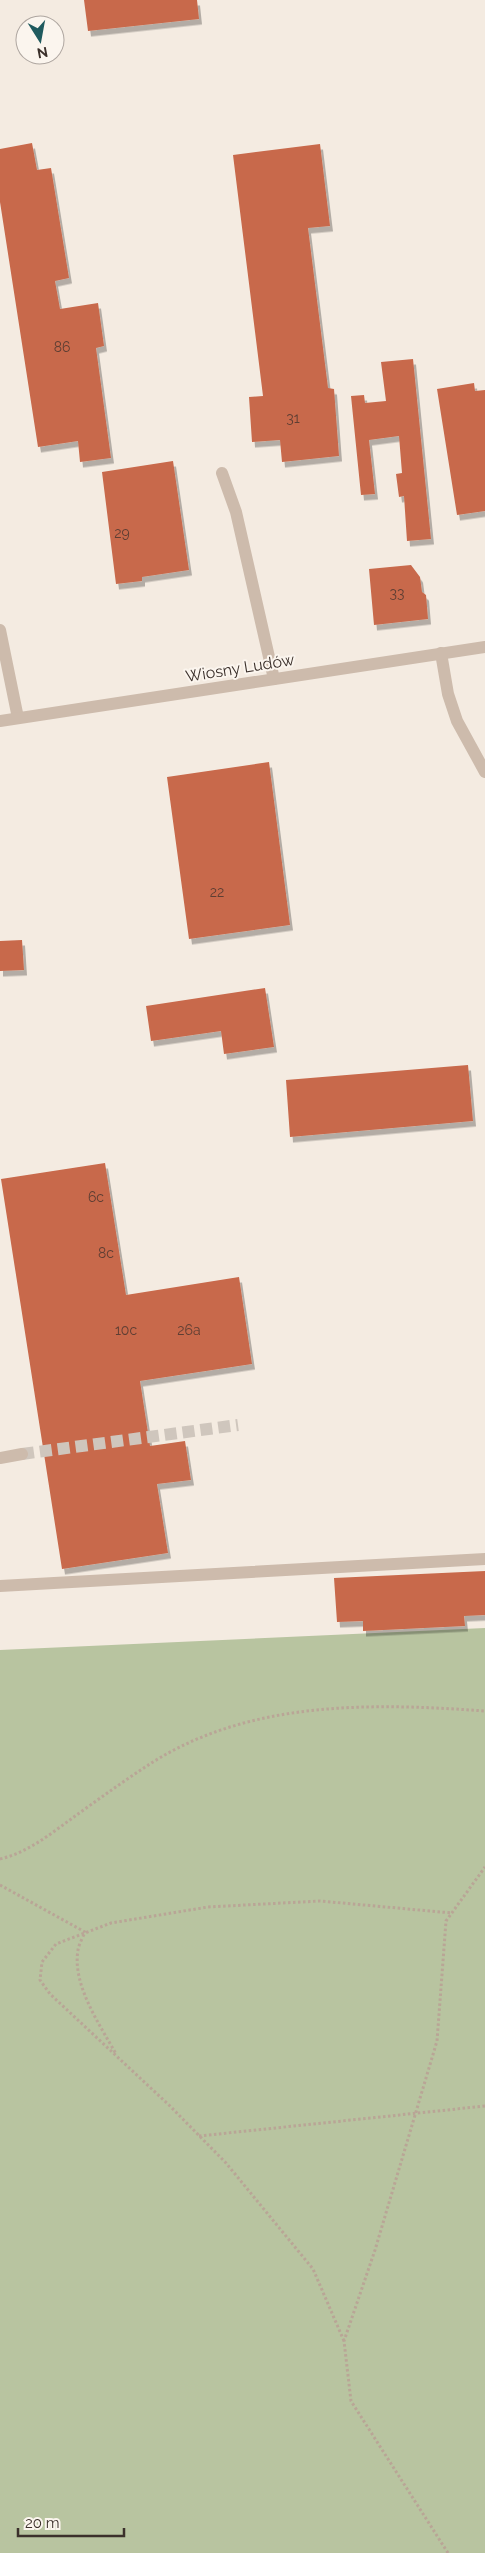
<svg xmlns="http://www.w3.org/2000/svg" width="485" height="2553" font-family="Raleway,sans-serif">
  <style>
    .green { fill: #b8c4a0 }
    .building { fill: #c8694b; filter: url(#shadow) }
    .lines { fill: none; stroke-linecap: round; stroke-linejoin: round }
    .minor-tunnel { stroke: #cfc6bd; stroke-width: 12; stroke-dasharray: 12 6; stroke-linecap: butt }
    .path { stroke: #b9a596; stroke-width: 3; stroke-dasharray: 2.5 2.5; stroke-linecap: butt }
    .service { stroke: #cdbbac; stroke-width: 12 }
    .tertiary { stroke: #cdbbac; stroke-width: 12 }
    .labels { text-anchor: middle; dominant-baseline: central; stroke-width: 4; stroke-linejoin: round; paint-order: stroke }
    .number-label { font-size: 14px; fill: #5e3e33 }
    .street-label { font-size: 16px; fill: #3b302b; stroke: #fbf5ee }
  </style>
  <defs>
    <filter id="shadow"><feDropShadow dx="3" dy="5.5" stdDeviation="0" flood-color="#0004"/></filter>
  </defs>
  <rect width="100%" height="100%" fill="#f4ebe1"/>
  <path class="green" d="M485,1628v925h-485v-903z"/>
  <path class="building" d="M84,0h113l2,19 -111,12z
    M32,143l5,27 14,-2 18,110 -14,3 5,28 38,-6 6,43 -8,2 15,110 -31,4 -2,-21 -40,6 -38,-245v-53z
    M320,144l10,82 -22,2 20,160 6,1 5,67 -57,6 -2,-22 -28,2 -3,-45 14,-1 -30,-241z
    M413,359l18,180 -24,2 -3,-45 -5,1 -3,-23 6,-1 -3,-37 -30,4 6,54 -14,1 -10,-99 13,-1 1,8 21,-2 -5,-39z
    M474,383l1,8 10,-1v121l-28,4 -20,-126z
    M173,461l16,109 -47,7v4l-26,3 -14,-112z
    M411,565l9,12 2,15 4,3 2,24 -54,6 -5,-56z
    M269,762l21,163 -101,14 -22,-162z
    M22,940l2,30 -24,1v-30z
    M265,988l9,59 -50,7 -3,-23 -70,10 -5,-35z
    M468,1065l5,56 -183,16 -4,-57z
    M105,1163l21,132 113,-18 13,87 -112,17 10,65 35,-5 6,39 -34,4 11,69 -106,16 -61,-390z
    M485,1571v44l-21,1 1,10 -102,5v-10l-26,1 -3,-44z"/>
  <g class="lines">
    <path class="minor-tunnel" d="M22,1454l216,-29"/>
    <path class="path" d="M0,1859c30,-7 54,-28 78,-45 25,-18 50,-36 75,-52 99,-62 220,-59 332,-51
      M0,1885l85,47c-2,5 -6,12 -7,18 -6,35 22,75 38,104
      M199,2136l286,-30
      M344,2341l-31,-72 -87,-106 -56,-57 -120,-112 -10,-14 2,-18 14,-18 55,-21 97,-16 112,-6 132,12
      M448,2553l-97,-152 -7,-60 31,-91 62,-209 9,-120 39,-54"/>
    <path class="service" d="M222,473l14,39 38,167
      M0,630l18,88
      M441,653l7,41 9,27 28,51
      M0,1458l22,-4
      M0,1586l485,-27"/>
    <path class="tertiary" d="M0,721l485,-74"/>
  </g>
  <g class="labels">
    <g class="number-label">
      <text x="62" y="347">86</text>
      <text x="293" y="418">31</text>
      <text x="122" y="533">29</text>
      <text x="397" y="593">33</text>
      <text x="217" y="892">22</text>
      <text x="96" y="1197">6c</text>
      <text x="106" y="1253">8c</text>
      <text x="126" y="1330">10c</text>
      <text x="189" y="1330">26a</text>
    </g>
    <g class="street-label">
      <text transform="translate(240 668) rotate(-9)">Wiosny Ludów</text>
    </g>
  </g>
  <g transform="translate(40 40) rotate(169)"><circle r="24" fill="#fbf5ee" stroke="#aea6a0"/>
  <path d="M0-4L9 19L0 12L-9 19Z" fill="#1f5a5e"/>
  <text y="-8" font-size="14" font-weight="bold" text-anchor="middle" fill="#3b302b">N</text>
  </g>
  <path d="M18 2528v8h106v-8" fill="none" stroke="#3b302b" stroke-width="2.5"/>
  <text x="25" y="2528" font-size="15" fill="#3b302b" stroke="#fbf5ee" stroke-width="4" paint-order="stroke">20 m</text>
</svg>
